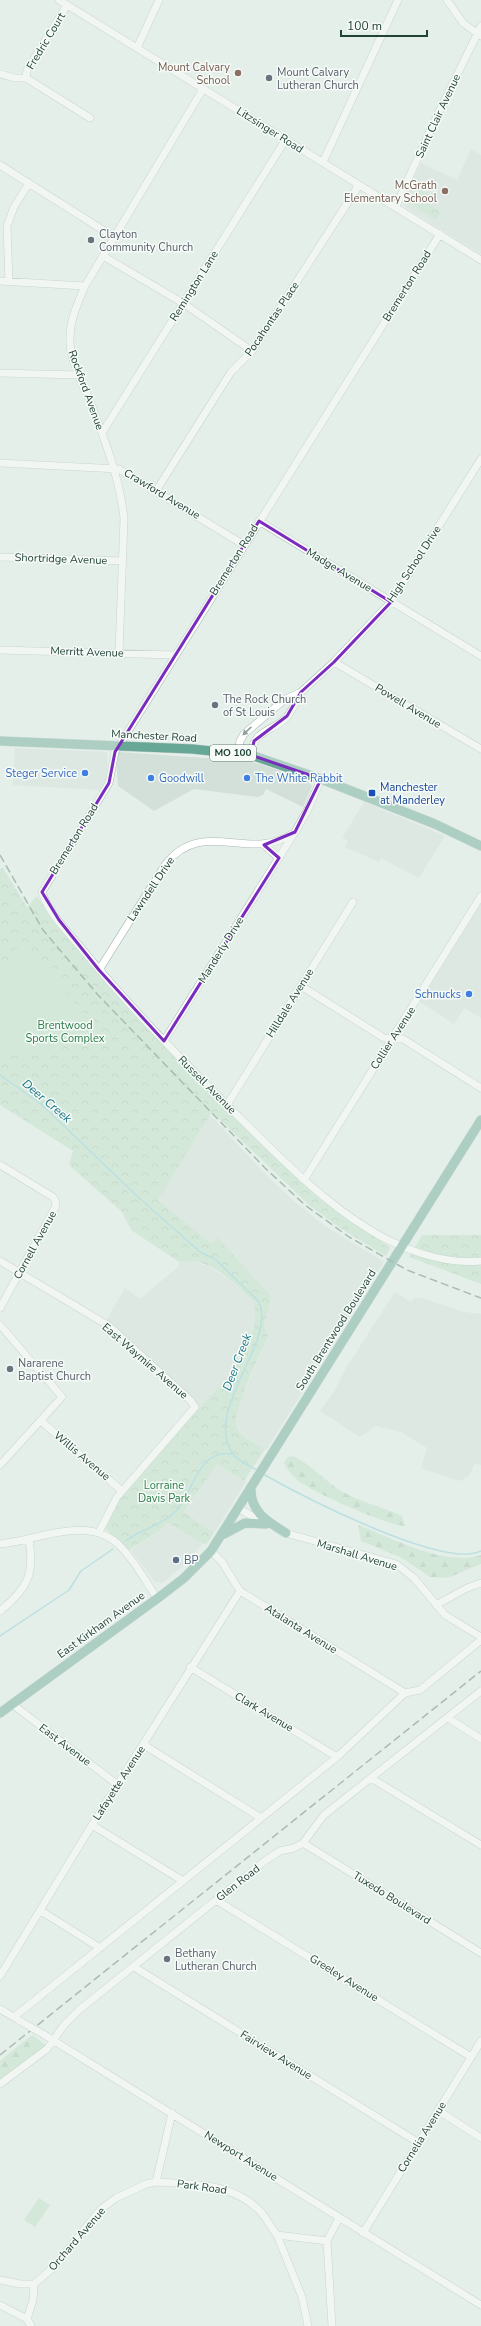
<svg xmlns="http://www.w3.org/2000/svg" width="481" height="2326" font-family="'Nunito Sans',sans-serif">
  <style>
    .built { fill: #d3dfd9 }
    .forest { fill: url(#forest-firs) }
    .park { fill: url(#park-crowns) }
    .pitch { fill: #bde1c6 }
    .lines { fill: none; stroke-linecap: round; stroke-linejoin: round }
    .stream { stroke: #8bcdd7; stroke-width: 1.5 }
    .minor-casing { stroke: #a7b8b1; stroke-width: 8 }
    .major-casing { stroke: #c1cac8; stroke-width: 10 }
    .minor { stroke: #fff; stroke-width: 7 }
    .major { stroke: #67a795; stroke-width: 9 }
    .rail { stroke: #5d7e74; stroke-width: 1.5; stroke-dasharray: 8 4; stroke-linecap: butt }
    .minor-bridge-casing { stroke: #a7b8b1; stroke-width: 8; stroke-linecap: butt }
    .minor-bridge { stroke: #fff; stroke-width: 7 }
    .oneway { fill: #90a19c }
    .marked { fill: none; stroke: #7b2cbf; stroke-width: 3; stroke-linejoin: round }
    .education-dot { fill: #8d6e63; stroke: #f6fbf8; stroke-width: 1.5 }
    .worship-dot { fill: #6b7280; stroke: #f6fbf8; stroke-width: 1.5 }
    .shop-dot { fill: #3f7fe0; stroke: #f6fbf8; stroke-width: 1.5 }
    .transit-dot { fill: #1a4fb4; stroke: #f6fbf8; stroke-width: 1.5 }
    .service-dot { fill: #5c6f8a; stroke: #f6fbf8; stroke-width: 1.5 }
    .labels { text-anchor: middle; dominant-baseline: central; stroke-width: 3; stroke-linejoin: round; paint-order: stroke }
    .shield { fill: #f6fbf8; stroke: #627a72; stroke-width: 1 }
    .shield-label { font-size: 10px; font-weight: bold; fill: #224339 }
    .street-label { font-size: 11px; fill: #224339; stroke: #f6fbf8 }
    .education-label { font-size: 11px; fill: #785e54; stroke: #f6fbf8; text-anchor: end }
    .worship-label { font-size: 11px; fill: #5b616d; stroke: #f6fbf8; text-anchor: start }
    .shop-label { font-size: 11px; fill: #366cbe; stroke: #f6fbf8; text-anchor: end }
    .transit-label { font-size: 11px; fill: #164399; stroke: #f6fbf8; text-anchor: start }
    .park-label { font-size: 11px; fill: #2a7d47; stroke: #f6fbf8 }
    .service-label { font-size: 11px; fill: #4e5e75; stroke: #f6fbf8; text-anchor: start }
    .water-label { font-size: 12px; font-style: italic; fill: #187484; stroke: #f6fbf8 }
  </style>
  <defs>
    <pattern id="forest-firs" width="22" height="20" patternUnits="userSpaceOnUse"><rect width="22" height="20" fill="#bde1c6"/><path d="M5 1l3.5 6h-7zM16 11l3.5 6h-7z" fill="#a2c2ab"/></pattern>
    <pattern id="park-crowns" width="20" height="18" patternUnits="userSpaceOnUse"><rect width="20" height="18" fill="#bde1c6"/><path d="M2 6a3 3 0 1 1 6 0M12 15a3 3 0 1 1 6 0" fill="none" stroke="#a2c2ab"/></pattern>
  </defs>
  <rect width="100%" height="100%" fill="#e5efea"/>
  <path class="built" d="M471,149l10,6v99l-76,-47 -2,-5 18,-39 36,17z
    M15,748l92,4 1,27 -7,11 -88,-5z
    M119,752l130,9 57,18 6,7 -9,21 -37,-18 -3,6 -5,2 -64,-8 -40,22 -36,-25 -2,-29z
    M364,802l81,34 -26,42 -38,-20 -2,4 -34,-15 3,-6 -6,-3z
    M481,904v114l-17,-10 -10,16 -34,-22z
    M210,1115l57,61 29,27 29,23 59,36 -118,188 -22,-14 -7,-11 1,-19 30,-69 -4,-12 8,-28 -54,-59 -7,5 -53,-43z
    M190,1260l15,5 31,18 19,20 -1,25 -29,62 -6,-4 -23,27 2,-5 -5,-10 -87,-77 19,-33 15,11 39,-33v-4z
    M395,1292l16,10 3,-4h8l42,14 17,2v151l-7,-1 -4,11 -10,6 -39,-13 6,-20 -26,-16 -25,-6 -16,11 -40,-26 15,-21 11,-22z
    M217,1463l29,19 -32,51 -30,-20z
    M168,1523l35,20 -15,19 -26,21 -7,-1 -24,-32 30,-19z"/>
  <path class="forest" d="M293,1456c18,8 31,24 48,35 19,11 41,16 61,25l3,10c-17,0 -93,-34 -108,-46 -6,-5 -10,-11 -13,-17l4,-6z
    M358,1525c35,13 86,42 123,30v9l-33,14 -18,-1 -28,-19 -41,-17z
    M32,2035l14,10 -1,2 -45,34v-20z"/>
  <path class="park" d="M419,188l11,6 -5,8 16,10 -5,8 -25,-16z
    M3,868l24,39 10,-11 12,18 171,185 77,79 93,70 -4,8 -46,-28 -31,-23 -97,-93 -54,88 53,43 7,-5 54,59 -8,28 4,11c-7,18 -36,73 -31,90 4,12 18,17 28,23l-21,32 -27,-17 -33,48 30,21 -8,12 -38,-22 -8,8 -32,20 -23,-23 11,-25 13,-15 90,-102 6,4 29,-62 1,-25c-19,-19 -47,-48 -76,-41l-48,-32 -9,-18 -53,-47 4,-14 -73,-46v-236z
    M422,1235h59v49l-72,-27z"/>
  <path class="pitch" d="M19,948l10,3 60,69c-28,20 -53,48 -89,28v-78l15,-20z
    M39,2198l11,7 -15,22 -11,-7z"/>
  <g class="lines">
    <path class="stream" d="M0,1075l41,29 96,92 63,56 15,7 44,43c18,40 -57,109 -26,152 5,7 18,12 25,17
      M263,1474c37,21 181,96 218,77
      M125,1541c15,-11 34,-15 48,-27 22,-19 22,-66 60,-60
      M0,1636l69,-46 12,-19 32,-22"/>
    <defs>
      <path id="minor" d="M59,0l422,260
        M447,0l16,23 18,13
        M67,5l-40,65 -1,8 64,40
        M137,48l22,-48
        M0,74l15,4h11
        M323,162l75,-162
        M0,165l114,72
        M396,206l38,-84 47,-96
        M440,234l-325,518 -6,31 -67,109c6,21 26,40 40,57 49,60 104,115 159,170 40,39 78,79 126,109 31,20 76,37 114,33
        M103,256l80,47 69,48
        M0,281l85,5
        M9,281l-2,-55 7,-19 15,-24
        M0,373l79,2
        M102,433l184,-294
        M0,463l119,6 125,76
        M156,491l75,-119 21,-21 107,-166
        M259,521l222,135
        M0,557l122,4
        M0,650l174,5
        M119,652l5,-133c-4,-41 -20,-81 -35,-120 -7,-17 -19,-39 -19,-57 -1,-21 7,-37 15,-56l118,-197
        M334,662l147,87
        M238,753l2,-12 4,-7 40,-34 17,-8 33,-30 57,-60 90,-143
        M251,755c3,-27 21,-22 36,-38 6,-8 10,-17 14,-25
        M264,845l15,13
        M99,970l66,-105c36,-48 85,-3 127,-31
        M301,986l83,52 19,1 78,49
        M164,1041l131,-209 13,-23 13,-30
        M227,1105l126,-203
        M0,1165l53,32 3,5 -1,6 -55,100
        M304,1180l177,-284
        M0,1261l109,65 81,74 5,7 -78,90 -18,35
        M0,1325l62,72 -62,68
        M41,1421l81,70
        M238,1508l27,16
        M282,1532l114,32 18,14 31,37 36,22
        M0,1544c41,-4 90,-31 122,4 14,15 24,34 35,50
        M211,1551l11,11 18,29 165,102
        M436,1605l31,-17 14,-5
        M0,1611c27,-22 35,-36 29,-71
        M190,1667l147,90
        M12,1704l106,81
        M448,1718l33,21
        M144,1745l117,73
        M371,1778l110,67
        M92,1825l91,56
        M303,1843l178,110
        M216,1900l255,157
        M41,1911l59,37
        M134,1967l285,176
        M0,1976l92,-151 148,-234
        M0,2009l17,10
        M14,2017l323,-260 68,-64 15,-3 61,-50
        M43,2034l438,271
        M0,2084l47,-35 17,-24 15,-15 187,-150 14,-9 14,-3 9,-5 21,-28 157,-124
        M439,2111l42,27
        M156,2182c37,2 78,1 105,30 6,7 10,16 16,23l50,6 12,-23
        M363,2233l118,-192
        M277,2235l25,62 6,29
        M327,2241l5,85
        M0,2280l20,4h14
        M0,2305l27,14 4,7
        M27,2319l6,-19 1,-16 20,-17 47,-58 15,-11 30,-14 10,-2 16,-69"/>
      <path id="major" d="M0,741l192,8 59,6 70,24 114,45 46,22
        M251,1488c-1,24 17,34 35,45
        M224,1534l21,-11 21,1
        M0,1713l162,-118 22,-17 27,-27 270,-431"/>
    </defs>
    <use href="#minor" class="minor-casing"/>
    <use href="#major" class="major-casing"/>
    <use href="#minor" class="minor"/>
    <use href="#major" class="major"/>
    <path class="rail" d="M0,855l43,75 55,65 167,173 40,37 44,32 58,33 74,28
      M0,2055l481,-384"/>
    <defs>
      <path id="minor-bridge" d="M20,2021l23,13"/>
    </defs>
    <use href="#minor-bridge" class="minor-bridge-casing"/>
    <use href="#minor-bridge" class="minor-bridge"/>
  </g>
  <defs><path id="oneway-solid" d="M-6-.8H1V-3.2L6.5 0L1 3.2V.8H-6Z"/></defs>
  <use class="oneway" href="#oneway-solid" transform="translate(247 731) rotate(137)"/>
  <path d="M0 0H481V2326H0ZM259,521l132,81 -57,60 -33,30 -14,24 -33,25 -3,14 70,24 -26,53 -31,13 15,13 -115,183 -65,-71 -40,-50 -17,-28 67,-109 6,-31z" fill="#e5efea" fill-opacity=".55" fill-rule="evenodd"/>
  <path class="marked" d="M259,521l132,81 -57,60 -33,30 -14,24 -33,25 -3,14 70,24 -26,53 -31,13 15,13 -115,183 -65,-71 -40,-50 -17,-28 67,-109 6,-31z"/>
  <g class="education-dot">
    <circle cx="238" cy="73" r="4"/>
    <circle cx="445" cy="191" r="4"/>
  </g>
  <g class="worship-dot">
    <circle cx="269" cy="78" r="4"/>
    <circle cx="91" cy="240" r="4"/>
    <circle cx="215" cy="705" r="4"/>
    <circle cx="10" cy="1369" r="4"/>
    <circle cx="167" cy="1959" r="4"/>
  </g>
  <g class="shop-dot">
    <circle cx="85" cy="773" r="4"/>
    <circle cx="151" cy="778" r="4"/>
    <circle cx="247" cy="778" r="4"/>
    <circle cx="469" cy="994" r="4"/>
  </g>
  <rect class="transit-dot" x="368" y="789" width="8" height="8" rx="2"/>
  <circle class="service-dot" cx="176" cy="1560" r="4"/>
  <g class="labels">
    <rect class="shield" x="210" y="745" width="46" height="16" rx="3"/>
    <g class="shield-label">
      <text x="233" y="753">MO 100</text>
    </g>
    <g class="street-label">
      <text transform="translate(46 41) rotate(-59)">Fredric Court</text>
      <text transform="translate(438 116) rotate(-65)">Saint Clair Avenue</text>
      <text transform="translate(270 130) rotate(32)">Litzsinger Road</text>
      <text transform="translate(194 286) rotate(-58)">Remington Lane</text>
      <text transform="translate(407 286) rotate(-58)">Bremerton Road</text>
      <text transform="translate(272 319) rotate(-56)">Pocahontas Place</text>
      <text transform="translate(86 390) rotate(70)">Rockford Avenue</text>
      <text transform="translate(162 494) rotate(31)">Crawford Avenue</text>
      <text transform="translate(61 559) rotate(2)">Shortridge Avenue</text>
      <text transform="translate(234 560) rotate(-58)">Bremerton Road</text>
      <text transform="translate(414 564) rotate(-57)">High School Drive</text>
      <text transform="translate(339 570) rotate(31)">Madge Avenue</text>
      <text transform="translate(87 652) rotate(2)">Merritt Avenue</text>
      <text transform="translate(408 706) rotate(31)">Powell Avenue</text>
      <text transform="translate(154 736) rotate(3)">Manchester Road</text>
      <text transform="translate(74 839) rotate(-58)">Bremerton Road</text>
      <text transform="translate(151 889) rotate(-56)">Lawndell Drive</text>
      <text transform="translate(221 950) rotate(-58)">Manderly Drive</text>
      <text transform="translate(290 1003) rotate(-58)">Hilldale Avenue</text>
      <text transform="translate(393 1038) rotate(-57)">Collier Avenue</text>
      <text transform="translate(207 1085) rotate(45)">Russell Avenue</text>
      <text transform="translate(35 1245) rotate(-61)">Cornell Avenue</text>
      <text transform="translate(336 1330) rotate(-58)">South Brentwood Boulevard</text>
      <text transform="translate(145 1361) rotate(41)">East Waymire Avenue</text>
      <text transform="translate(82 1456) rotate(40)">Willis Avenue</text>
      <text transform="translate(357 1555) rotate(17)">Marshall Avenue</text>
      <text transform="translate(101 1625) rotate(-36)">East Kirkham Avenue</text>
      <text transform="translate(301 1629) rotate(32)">Atalanta Avenue</text>
      <text transform="translate(264 1712) rotate(31)">Clark Avenue</text>
      <text transform="translate(65 1745) rotate(37)">East Avenue</text>
      <text transform="translate(119 1783) rotate(-57)">Lafayette Avenue</text>
      <text transform="translate(238 1883) rotate(-38)">Glen Road</text>
      <text transform="translate(392 1898) rotate(32)">Tuxedo Boulevard</text>
      <text transform="translate(344 1978) rotate(32)">Greeley Avenue</text>
      <text transform="translate(276 2055) rotate(32)">Fairview Avenue</text>
      <text transform="translate(422 2137) rotate(-58)">Cornelia Avenue</text>
      <text transform="translate(241 2156) rotate(32)">Newport Avenue</text>
      <text transform="translate(202 2187) rotate(8)">Park Road</text>
      <text transform="translate(77 2239) rotate(-49)">Orchard Avenue</text>
    </g>
    <g class="education-label">
      <text x="230" y="67">Mount Calvary<tspan x="230" dy="13">School</tspan></text>
      <text x="437" y="185">McGrath<tspan x="437" dy="13">Elementary School</tspan></text>
    </g>
    <g class="worship-label">
      <text x="277" y="72">Mount Calvary<tspan x="277" dy="13">Lutheran Church</tspan></text>
      <text x="99" y="234">Clayton<tspan x="99" dy="13">Community Church</tspan></text>
      <text x="223" y="699">The Rock Church<tspan x="223" dy="13">of St Louis</tspan></text>
      <text x="18" y="1363">Nararene<tspan x="18" dy="13">Baptist Church</tspan></text>
      <text x="175" y="1953">Bethany<tspan x="175" dy="13">Lutheran Church</tspan></text>
    </g>
    <g class="shop-label">
      <text x="77" y="773">Steger Service</text>
      <text x="159" y="778" text-anchor="start">Goodwill</text>
      <text x="255" y="778" text-anchor="start">The White Rabbit</text>
      <text x="461" y="994">Schnucks</text>
    </g>
    <g class="transit-label">
      <text x="380" y="787">Manchester<tspan x="380" dy="13">at Manderley</tspan></text>
    </g>
    <g class="park-label">
      <text x="65" y="1025">Brentwood<tspan x="65" dy="13">Sports Complex</tspan></text>
      <text x="164" y="1485">Lorraine<tspan x="164" dy="13">Davis Park</tspan></text>
    </g>
    <g class="service-label">
      <text x="184" y="1560">BP</text>
    </g>
    <g class="water-label">
      <text transform="translate(47 1101) rotate(40)">Deer Creek</text>
      <text transform="translate(237 1362) rotate(-69)">Deer Creek</text>
    </g>
  </g>
  <path d="M341 30v6h86v-6" fill="none" stroke="#224339" stroke-width="2"/>
  <text x="347" y="30" font-size="12" fill="#224339" stroke="#f6fbf8" stroke-width="3" paint-order="stroke">100 m</text>
</svg>
